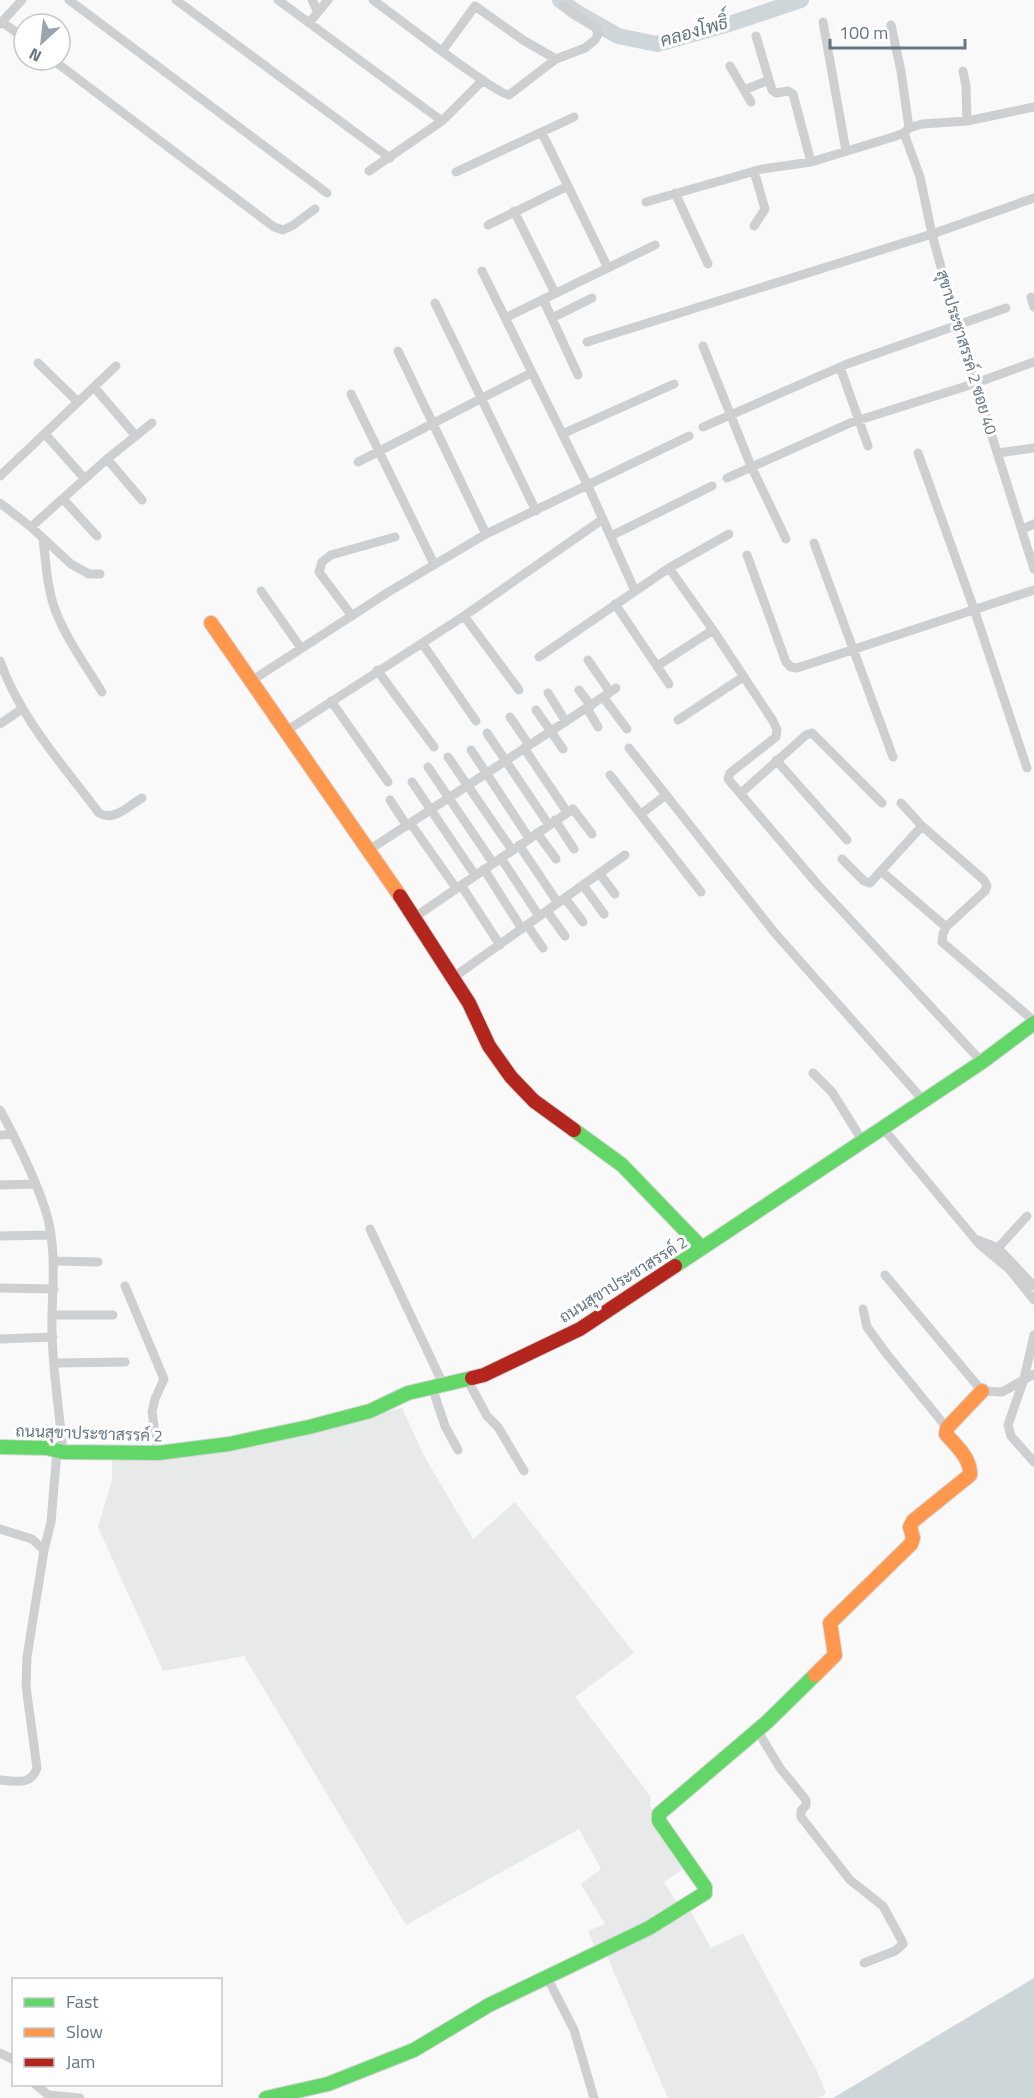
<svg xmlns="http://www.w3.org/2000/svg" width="1034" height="2098" font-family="'Titillium Web',Sarabun,sans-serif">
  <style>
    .built { fill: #e8e9e9 }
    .water { fill: #ced6d9 }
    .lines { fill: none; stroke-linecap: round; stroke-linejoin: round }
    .river { stroke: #ced6d9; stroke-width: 16 }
    .fast-casing { stroke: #d5d6d7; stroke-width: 16 }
    .slow-casing { stroke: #d5d6d7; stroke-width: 16 }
    .jam-casing { stroke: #d5d6d7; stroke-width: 16 }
    .street { stroke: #cecfd0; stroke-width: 9 }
    .fast { stroke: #63d668; stroke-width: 14 }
    .slow { stroke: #ff974d; stroke-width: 14 }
    .jam { stroke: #b3261e; stroke-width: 14 }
    .labels { text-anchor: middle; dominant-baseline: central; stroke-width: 6; stroke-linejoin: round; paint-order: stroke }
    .street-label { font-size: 16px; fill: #657683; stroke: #fff }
    .water-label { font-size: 18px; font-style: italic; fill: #60757c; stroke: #fff }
  </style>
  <rect width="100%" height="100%" fill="#f9f9f9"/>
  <path class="built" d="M402,1408l21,46 50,85 42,-37 119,151 -59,44 76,100 -1,9 38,60 -24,16 15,23 7,-2 25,45 32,-15 74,138 9,23 -9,4h-149l-60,-140 -11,-6 -9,-21 17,-7 -24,-40 20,-15 -22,-40 -173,96 -162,-269 -81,15 -65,-144 14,-47v-25l92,-2z"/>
  <path class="water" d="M1034,1978v120h-201z"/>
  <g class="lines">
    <path class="river" d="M560,0l16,12 42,24 39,8 72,-20 72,-24"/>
    <defs>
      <path id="fast" d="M574,1130l48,35 80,83
        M675,1266l307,-204 52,-39
        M0,1447l47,1 16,4 95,1 71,-9 80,-17 61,-16 38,-18 64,-15
        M266,2098l62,-14 86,-34 75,-45 160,-77 56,-35v-6l-46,-66v-7l108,-92 48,-47"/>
      <path id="slow" d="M211,623l189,273
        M815,1675l20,-20 -5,-32 81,-79 2,-6 -3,-11 3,-6 57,-46c1,-17 -14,-29 -24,-41l1,-6 35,-37"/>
      <path id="jam" d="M400,896l69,107 20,43 22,31 23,24 40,29
        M472,1378l12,-3 96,-46 95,-63"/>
    </defs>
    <use href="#fast" class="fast-casing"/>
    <use href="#slow" class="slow-casing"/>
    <use href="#jam" class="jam-casing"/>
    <path class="street" d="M69,0l258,193
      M176,0l214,158
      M278,0l164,121
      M312,0l6,12
      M373,0c20,14 122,94 136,95l47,-36 29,-11 10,-8 3,-6 -2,-6 -33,-22
      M2,22l22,16
      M823,22l23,129
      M309,23l19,-23
      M0,24l22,-24
      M891,25l10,46 8,57
      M756,36l16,54 4,3 12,-2 5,3 18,68
      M443,50l32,-44 48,34 33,19
      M53,60l221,167 9,3 9,-4 23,-17
      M730,66l21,36
      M963,71l3,15 1,35
      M744,90l25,-10
      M542,133l66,135
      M904,133l16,44 12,57 25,92 77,243
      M369,171l73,-50 41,-41
      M456,172l118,-55
      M675,193l33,71
      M646,202l116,-33 49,-7 82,-25 11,-4 5,-5 13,-4 45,-3 67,-14
      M514,211l41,82
      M488,225l80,-39
      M754,226l11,-17 -11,-38
      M482,271l106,215 47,105
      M1031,297l3,10
      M543,299l35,76
      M435,303l101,208
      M505,318l150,-73
      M552,318l40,-20
      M587,342l345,-108 102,-36
      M703,346l48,120 35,73
      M398,351l88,183
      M38,363l40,39
      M840,367l28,79
      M94,387l42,49
      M351,394l83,170
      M703,427l144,-63 159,-56
      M45,434l40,45
      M562,434l112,-50
      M918,453l56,156 53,159
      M998,453l36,-5
      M107,459l35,41
      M358,462l173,-89
      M0,476l116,-110
      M727,478l123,-55 126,-40 58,-21
      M63,499l34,37
      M0,503l31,24 40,37 18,10h11
      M31,527l76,-68 45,-36
      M1022,529l12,-5
      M611,536l101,-50
      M43,539c3,24 4,50 13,73 11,28 30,54 46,80
      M814,543l79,214
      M747,555l39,107 5,5 6,1 237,-78
      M669,568l44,62 60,91 4,9 -1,7 -46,36 -2,6 90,106 164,177
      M261,591l40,57
      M615,604l54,80
      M352,616l-33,-44 3,-10 9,-7 64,-18
      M464,616l55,74
      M422,643l54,78
      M539,657l130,-89 60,-34
      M588,660l22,32
      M0,661c20,57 63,104 99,152 15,9 29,-7 43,-15
      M657,666l56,-36
      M377,670l57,77
      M251,681l139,-90 96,-57 203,-98
      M616,688l-13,9 24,32
      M579,690l12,16
      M548,693l18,29
      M331,701l57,81
      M587,708l11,19
      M536,710l27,39
      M510,717l19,28
      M678,720l65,-43
      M0,724l22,-15
      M286,731l178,-115 139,-97
      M487,733l62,92
      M524,748l43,64
      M629,748l145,184 149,168
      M471,750l58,88
      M448,757l64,93
      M776,760l71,80
      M428,767l65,96
      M610,775l91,117
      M412,782l63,93
      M741,793l65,-58 6,-2 70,70
      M390,800l17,26
      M901,803l21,23 62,54 3,6 -2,5 -39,36 -3,7 -1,8 92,79
      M641,814l25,-19
      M555,820l19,29
      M411,824l45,64
      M537,833l19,26
      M519,845l39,58
      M369,850l234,-153
      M501,858l38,58
      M842,859l22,22 6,2 52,-57
      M484,869l38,60
      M881,871l65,56
      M599,873l16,21
      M461,885l39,60
      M583,885l21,29
      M565,898l18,24
      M547,911l18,25
      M415,917l158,-108 19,25
      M527,925l16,23
      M454,977l171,-122
      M813,1073l19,19 30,48
      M0,1110c18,33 36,69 47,105 9,34 6,65 5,100 -1,45 7,92 11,137
      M882,1127l97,117 30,25 25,31
      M0,1135l13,-1
      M0,1185l35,-1
      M370,1229l73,155
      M0,1236l51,-1
      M978,1240l20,8 36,38
      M998,1248l29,-32
      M55,1261l43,1
      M885,1275l97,116 20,1 32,-18
      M125,1286l39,93 -9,20 -3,13 6,41
      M0,1288l54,1
      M863,1309l4,18 19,26 61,75
      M52,1315h61
      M1034,1335l-10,44 -16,46 3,11 23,26
      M0,1339l53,-2
      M55,1363l70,-1
      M467,1379l20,37 11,11 26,44
      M432,1387l13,39 13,24
      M0,1529l32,10 12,11
      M757,1730l23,38 26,32v5l-5,6v6l49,63 33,26 19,35 1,3 -8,7 -31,12
      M0,1780c16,1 31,6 37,-12l-11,-82 1,-29 17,-107 7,-28 6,-71
      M547,1977l27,53 20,68
      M0,2053l14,7
      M35,2084l13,11 32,3"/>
    <use href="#fast" class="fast"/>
    <use href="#slow" class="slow"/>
    <use href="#jam" class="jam"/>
  </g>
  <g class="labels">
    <g class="street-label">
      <text transform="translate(967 352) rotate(73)">สุขาประชาสรรค์ 2 ซอย 40</text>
      <text transform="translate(623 1279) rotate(-32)">ถนนสุขาประชาสรรค์ 2</text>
      <text transform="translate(89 1433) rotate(2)">ถนนสุขาประชาสรรค์ 2</text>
    </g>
    <g class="water-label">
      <text transform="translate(694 31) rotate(-16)">คลองโพธิ์</text>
    </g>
  </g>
  <rect x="12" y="1978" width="210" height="108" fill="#ffffff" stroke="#c1c8cd" stroke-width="1.5"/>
  <rect x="24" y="1998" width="30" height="9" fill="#63d668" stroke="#c1c8cd" stroke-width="1.5"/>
  <text x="66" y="2008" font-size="18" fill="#657683">Fast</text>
  <rect x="24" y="2028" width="30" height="9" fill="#ff974d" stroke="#c1c8cd" stroke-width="1.5"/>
  <text x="66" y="2038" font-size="18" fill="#657683">Slow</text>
  <rect x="24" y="2058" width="30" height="9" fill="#b3261e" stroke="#c1c8cd" stroke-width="1.5"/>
  <text x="66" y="2068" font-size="18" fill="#657683">Jam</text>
  <g transform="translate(42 42) rotate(207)"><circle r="28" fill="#ffffff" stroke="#c1c8cd" stroke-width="1.5"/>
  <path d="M0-4.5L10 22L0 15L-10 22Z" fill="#99a4ac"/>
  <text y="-9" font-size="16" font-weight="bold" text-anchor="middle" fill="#657683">N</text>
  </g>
  <path d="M830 39v9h135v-9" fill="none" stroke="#657683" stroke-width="3"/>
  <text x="839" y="39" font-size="18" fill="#657683" stroke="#ffffff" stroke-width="4.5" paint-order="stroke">100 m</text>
</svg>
